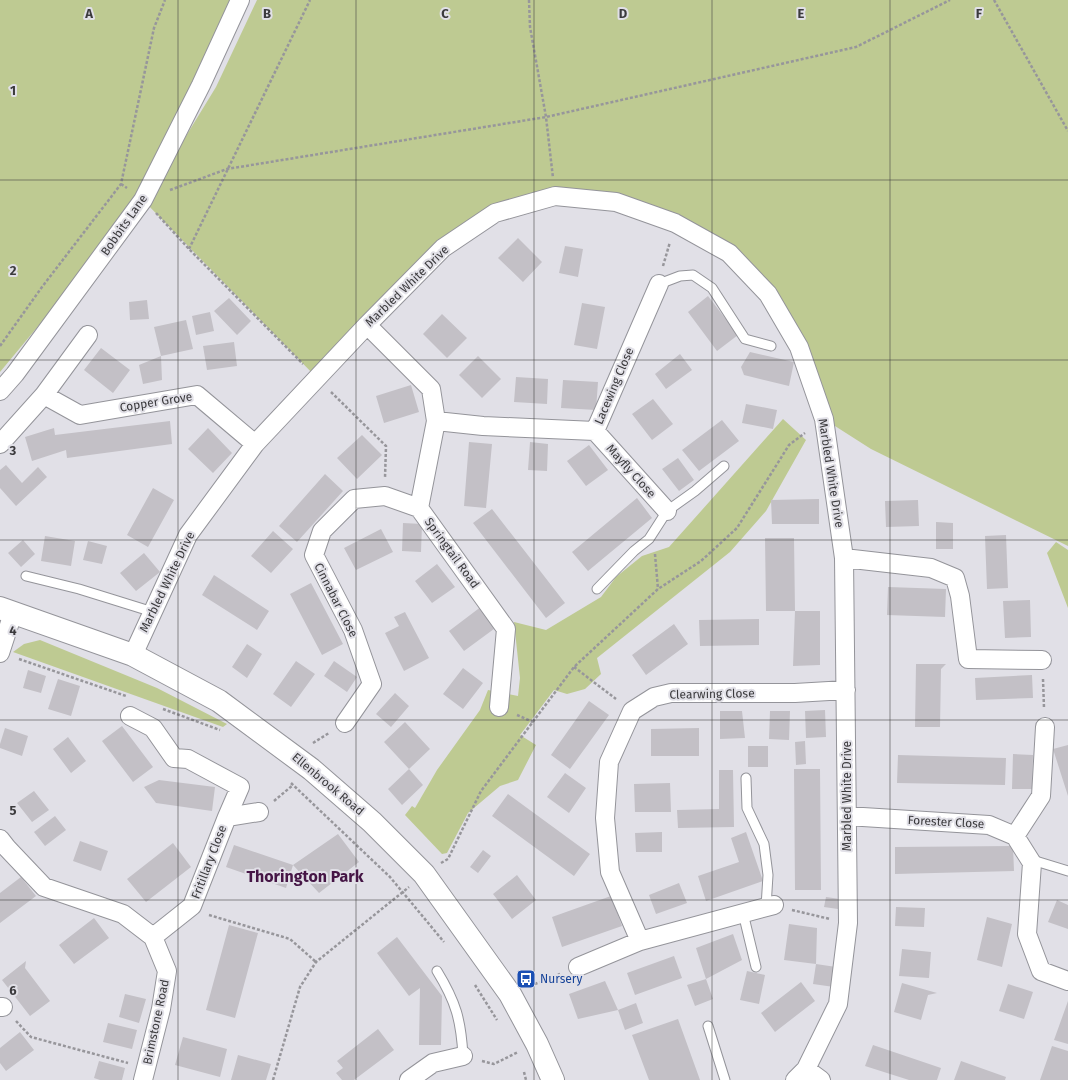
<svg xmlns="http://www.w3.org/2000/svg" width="1068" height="1080" font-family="'Fira Sans',sans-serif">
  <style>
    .green { fill: #beca92 }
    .building { fill: #c3c0c6 }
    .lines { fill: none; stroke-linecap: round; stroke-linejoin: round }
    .lane-casing { stroke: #94949a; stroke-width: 11 }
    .street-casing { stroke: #94949a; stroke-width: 20 }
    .secondary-casing { stroke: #94949a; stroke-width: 24 }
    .path { stroke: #97969b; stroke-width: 2.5; stroke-dasharray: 3 2; stroke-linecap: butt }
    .lane { stroke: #fff; stroke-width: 9 }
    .street { stroke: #fff; stroke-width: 18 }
    .secondary { stroke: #fff; stroke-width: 22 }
    .grid { fill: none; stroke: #3b3a3d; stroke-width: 1; stroke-opacity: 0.55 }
    .labels { text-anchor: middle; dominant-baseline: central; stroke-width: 4; stroke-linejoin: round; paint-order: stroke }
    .street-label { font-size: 12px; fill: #3b3a3d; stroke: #e1e0e7 }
    .transit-label { font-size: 12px; fill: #164399; stroke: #e1e0e7; text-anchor: start }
    .district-label { font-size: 16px; font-weight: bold; fill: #451545; stroke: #e1e0e7 }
    .grid-label { font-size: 13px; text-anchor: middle; font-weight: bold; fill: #3b3a3d; stroke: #e1e0e7; stroke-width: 4; stroke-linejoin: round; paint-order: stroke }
  </style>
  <rect width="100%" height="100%" fill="#e1e0e7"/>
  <path class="green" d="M0,0h239l-72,167 49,-80 41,-87h811v546l-197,-97 -47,-30 -56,-125 -93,-71 -120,-27 -60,17 -52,35 -126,130 -174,-178 -143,172z
    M783,419l23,21 -40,71 -36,41 -133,106 4,16 -16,15 -18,5 -13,-4 -34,45 16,10 -18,35 -18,6 -32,27 -21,40 -5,1 -37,-39 7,-9 3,2 22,-38 43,-60 8,-20 30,6 2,-18 -6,-56 32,8 55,-33 15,-20 26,-21 27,-9z
    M1056,542l12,8v58l-21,-55z
    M40,640l117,48 70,36 -4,3 -210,-75 11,-8z"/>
  <path class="building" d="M518,238l24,24 -19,20 -25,-24z
    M565,246l18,3 -5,28 -19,-4z
    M708,296l30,39 -21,16 -29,-39z
    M229,298l22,23 -14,14 -23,-24z
    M147,300l2,19 -19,1 -1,-18z
    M582,303l23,4 -8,42 -23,-4z
    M210,312l4,19 -18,4 -4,-19z
    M442,314l25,24 -20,20 -24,-24z
    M186,320l7,29 -32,7 -7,-29z
    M234,342l3,24 -30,4 -4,-24z
    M101,348l29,22 -17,23 -29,-23z
    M750,352l44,10 -5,24 -45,-11 -3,-8z
    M680,354l12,16 -26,19 -11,-15z
    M161,356l1,24 -19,4 -4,-19z
    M478,356l23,23 -19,19 -23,-23z
    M516,377l32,2 -1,25 -33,-2z
    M563,380l35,2 -2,28 -35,-2z
    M411,385l8,27 -35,11 -8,-27z
    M653,399l20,25 -21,16 -20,-26z
    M746,404l31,6 -4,19 -31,-6z
    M722,420l17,21 -40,30 -17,-21z
    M170,421l2,23 -105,14 -1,-8 -34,11 -7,-24 29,-9 1,7z
    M208,428l24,25 -19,20 -25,-24z
    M362,435l20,20 -25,24 -20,-21z
    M469,442l23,2 -6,64 -22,-2z
    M530,442l18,2 -1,27 -19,-1z
    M589,445l19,25 -22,16 -19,-25z
    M678,458l16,22 -15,11 -17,-22z
    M6,465l16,18 16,-16 9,10 -31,29 -16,-18v-18z
    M325,474l18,17 -46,51 -18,-16z
    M153,488l21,12 -26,47 -21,-12z
    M637,498l15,20 -64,53 -16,-19z
    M819,499v25h-47l-1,-24z
    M918,500l1,26 -33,1 -1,-26z
    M492,509l73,94 -19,15 -73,-95z
    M936,522l17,1v26h-17z
    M403,523l19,1 -1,28 -19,-1z
    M381,529l12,23 -37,18 -12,-22z
    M273,531l20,18 -22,24 -20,-17z
    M1006,535l2,53 -21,1 -2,-53z
    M45,536l30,5 -4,25 -30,-5z
    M765,538h29l1,73h-29z
    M23,540l12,14 -14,13 -13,-14z
    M88,541l19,5 -5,18 -19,-4z
    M144,553l16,19 -24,19 -16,-18z
    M437,564l18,23 -23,16 -17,-22z
    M214,575l55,36 -12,19 -55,-35z
    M311,583l32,61 -21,11 -32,-61z
    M888,587l58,2 -1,28 -58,-2z
    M1030,600l1,37 -26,1 -2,-37z
    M482,606l16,20 -34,25 -15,-20z
    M795,611h25v54l-27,1z
    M405,612l24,46 -25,13 -19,-38 14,-7 -5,-9z
    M759,619v26l-59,1 -1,-26z
    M674,624l14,20 -42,31 -14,-20z
    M247,644l15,10 -15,24 -15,-11z
    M296,661l19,13 -24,33 -18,-13z
    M334,661l23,16 -10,15 -23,-16z
    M916,664h30l-5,5 -1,58h-25z
    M463,668l20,15 -20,26 -20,-15z
    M28,670l18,6 -5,17 -18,-5z
    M1032,675l1,23 -57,2 -1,-22z
    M58,679l22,7 -9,30 -23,-7z
    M395,693l14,13 -18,21 -15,-13z
    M589,701l20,14 -39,54 -19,-14z
    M825,710l1,27 -20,1 -1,-27z
    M720,711h22l3,27 -25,1z
    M770,711h20l-1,29 -20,-1z
    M405,722l25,27 -21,20 14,16 -21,20 -14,-16 21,-20 -25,-27z
    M122,726l31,41 -20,15 -31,-41z
    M5,728l23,8 -6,20 -22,-8v-4z
    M699,728v28h-48v-27z
    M68,737l18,24 -15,12 -18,-24z
    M805,741l1,23 -10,1 -1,-23z
    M1068,745v51l-15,-47z
    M748,746h20v21h-20z
    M1013,754l20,1 -1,34h-20z
    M898,755l108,3 -1,27 -108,-2z
    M794,769h26l1,121h-26z
    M719,770h14l1,57 -56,1 -1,-18 42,-1z
    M565,773l21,15 -17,25 -22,-16z
    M159,780l56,7 -3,24 -56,-8 -12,-16z
    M670,783l1,29h-36l-1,-28z
    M34,791l15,19 -17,12 -15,-19z
    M508,794l82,60 -16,22 -82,-60z
    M55,816l11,14 -21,16 -11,-14z
    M662,832v20h-26l-1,-19z
    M746,832l17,49 -57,20 -8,-25 41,-14 -8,-24z
    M338,834l21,28 -40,31 -26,-28z
    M80,841l28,10 -7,20 -28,-10z
    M173,843l18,24 -45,35 -19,-23z
    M234,845l59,20 -7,23 -60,-21z
    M1013,846l1,25 -119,3v-27z
    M483,850l8,6 -13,17 -8,-6z
    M517,875l19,25 -24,19 -19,-25z
    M21,877l15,19 -36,27v-30z
    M679,883l8,20 -31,11 -7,-19z
    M611,896l11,30 -60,21 -10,-30z
    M826,897l21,3 -2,10 -21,-3z
    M1057,900l11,5v24l-20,-7z
    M896,907l29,1 -1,19 -29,-1z
    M987,917l25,7 -10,43 -25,-7z
    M94,918l15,20 -35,26 -15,-19z
    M789,924l28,4 -1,36 -32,-4z
    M229,925l29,8 -23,85 -29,-8z
    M733,934l9,26 -36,19 7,20 -18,7 -8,-21 19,-6 -10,-31z
    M397,937l45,59 -1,49h-22l1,-57 -11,8 -32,-43z
    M902,949l29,3 -2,26 -30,-2z
    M674,956l8,22 -47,17 -8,-22z
    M26,961l-1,7 25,33 -20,15 -28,-36z
    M816,964l20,3 -2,20 -21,-3z
    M747,971l18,4 -6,29 -19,-4z
    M605,981l13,29 -40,9 -9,-25z
    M801,982l14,19 -40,31 -14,-19z
    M902,983l35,10 -9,2 -7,25 -27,-8z
    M1008,984l25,8 -9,27 -25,-8z
    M125,994l21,5 -7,24 -20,-6z
    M1068,1001v43l-14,-4z
    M636,1003l7,20 -18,7 -7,-20z
    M678,1019l22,61h-51l-17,-45z
    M108,1023l29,7 -5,19 -29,-7z
    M378,1029l16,21 -40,30h-12l-6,-7 7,-5 -6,-7z
    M20,1032l14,18 -28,21 -6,-8v-15z
    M183,1037l44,12 -7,28 -45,-12z
    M873,1045l68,23 -4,12h-28l-44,-14z
    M1052,1046l16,5v29h-28z
    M238,1055l33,9 -5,16h-35z
    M99,1061l26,7 -3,12h-22l-6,-2z
    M961,1061l45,16 -1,3h-51z"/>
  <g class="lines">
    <defs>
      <path id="lane" d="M659,284l21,-8 13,-1 19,13 33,51 26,7
        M26,576l53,13 74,23
        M597,589l37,-38 15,-12 18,-28 28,-20 29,-25
        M746,778l1,30 17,36 4,31 -2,32
        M1029,859l39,12
        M743,913l13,54
        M437,971c19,31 24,49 26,85
        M708,1026l17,54"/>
      <path id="street" d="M367,325l64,64 5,32 -17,87 87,121 -7,78
        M0,391l15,-17 128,-174 58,-115 39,-85
        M44,395l36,20 117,-20 58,49
        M436,421l47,5 112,5 64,-147
        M595,431l72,80
        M0,444l44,-49 44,-60
        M844,558l87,10 24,10 5,18 8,63 74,1
        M0,653l13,-40
        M133,655l55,-120 67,-91 112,-119 76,-77 52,-35 60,-17 61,6 59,21 54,30 39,41 31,53 25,72 20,139 4,365 -10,81 -32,65 -11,11
        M130,716l23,12 21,30 14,1 52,28 -13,30
        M345,723l27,-39 -19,-54 -39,-75 8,-24 32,-32 31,-3 34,12
        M847,816l142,9 26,11 17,27 -5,71 14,37 27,10
        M1015,836l26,-40 4,-69
        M0,839l7,9 37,39 79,27 30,23 14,34 -6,38 -18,71
        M153,937l39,-31 35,-89 32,-5
        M640,941l-30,-69 -5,-54 4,-56 23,-51 22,-14 17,-4h124l51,-3
        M578,967l62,-26 134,-36
        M0,1007h3
        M806,1069l15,11
        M409,1080l24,-17 30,-7"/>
      <path id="secondary" d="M0,608l133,47 86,46 92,68 61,53 52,52 86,120 27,50 16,36"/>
    </defs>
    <use href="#lane" class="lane-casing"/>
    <use href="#street" class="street-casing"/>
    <use href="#secondary" class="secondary-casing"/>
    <path class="path" d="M529,0l1,27 16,90 7,61
      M994,0l74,131
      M121,184l6,4
      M170,190l57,-21 319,-52 310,-70 94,-47
      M156,213l33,36 114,115
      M189,249l121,-249
      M663,266l7,-24
      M0,346l42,-59 79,-103 33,-156 11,-28
      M331,392l55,54 -1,32
      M655,554l3,35
      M19,659l107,37
      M574,667l42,32
      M1043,679l1,29
      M163,709l57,21
      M517,715l16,7
      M313,743l16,-10
      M291,783l99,94 54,65
      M274,801l19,-16
      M441,863l7,-4 33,-68 93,-124 84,-78 43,-28 36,-33 52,-83 16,-12
      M792,910l38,9
      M209,915l81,24 26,23
      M475,985l22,35
      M530,986l30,-12
      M16,1021l15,16 97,26
      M482,1061l12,3 24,-12
      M524,1072l2,8
      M273,1080l27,-93 16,-25 93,-75"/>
    <use href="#lane" class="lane"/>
    <use href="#street" class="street"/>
    <use href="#secondary" class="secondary"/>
  </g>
  <path class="grid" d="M178,0v1080M356,0v1080M534,0v1080M712,0v1080M890,0v1080M0,180h1068M0,360h1068M0,540h1068M0,720h1068M0,900h1068"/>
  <defs>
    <symbol id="bus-square" viewBox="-11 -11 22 22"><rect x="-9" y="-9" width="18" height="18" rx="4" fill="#1a4fb4" stroke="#e1e0e7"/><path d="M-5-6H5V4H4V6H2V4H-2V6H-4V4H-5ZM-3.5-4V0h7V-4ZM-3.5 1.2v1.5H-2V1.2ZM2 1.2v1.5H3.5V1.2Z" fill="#fff"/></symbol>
  </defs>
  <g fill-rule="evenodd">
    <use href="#bus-square" x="515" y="968" width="22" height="22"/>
  </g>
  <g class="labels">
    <g class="street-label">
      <text transform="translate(124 225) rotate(-55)">Bobbits Lane</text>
      <text transform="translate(407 286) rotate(-44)">Marbled White Drive</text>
      <text transform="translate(614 386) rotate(-67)">Lacewing Close</text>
      <text transform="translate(156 402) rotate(-9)">Copper Grove</text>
      <text transform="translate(631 471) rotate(48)">Mayfly Close</text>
      <text transform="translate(831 473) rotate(81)">Marbled White Drive</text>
      <text transform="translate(452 553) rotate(54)">Springtail Road</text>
      <text transform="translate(167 582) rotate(-64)">Marbled White Drive</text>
      <text transform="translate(336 600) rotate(63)">Cinnabar Close</text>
      <text transform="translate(712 694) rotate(-1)">Clearwing Close</text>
      <text transform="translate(328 784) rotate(40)">Ellenbrook Road</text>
      <text transform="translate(847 796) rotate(-90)">Marbled White Drive</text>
      <text transform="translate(946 822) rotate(3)">Forester Close</text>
      <text transform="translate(209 862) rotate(-69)">Fritillary Close</text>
      <text transform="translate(156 1022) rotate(-78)">Brimstone Road</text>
    </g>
    <g class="transit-label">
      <text x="540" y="979">Nursery</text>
    </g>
    <g class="district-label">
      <text x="305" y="876">Thorington Park</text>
    </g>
  </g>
  <g class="grid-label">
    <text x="89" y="18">A</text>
    <text x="267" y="18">B</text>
    <text x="445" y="18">C</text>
    <text x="623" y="18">D</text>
    <text x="801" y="18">E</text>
    <text x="979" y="18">F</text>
    <text x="13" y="95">1</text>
    <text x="13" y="275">2</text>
    <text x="13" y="455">3</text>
    <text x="13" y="635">4</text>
    <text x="13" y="815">5</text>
    <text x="13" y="995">6</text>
  </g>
</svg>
